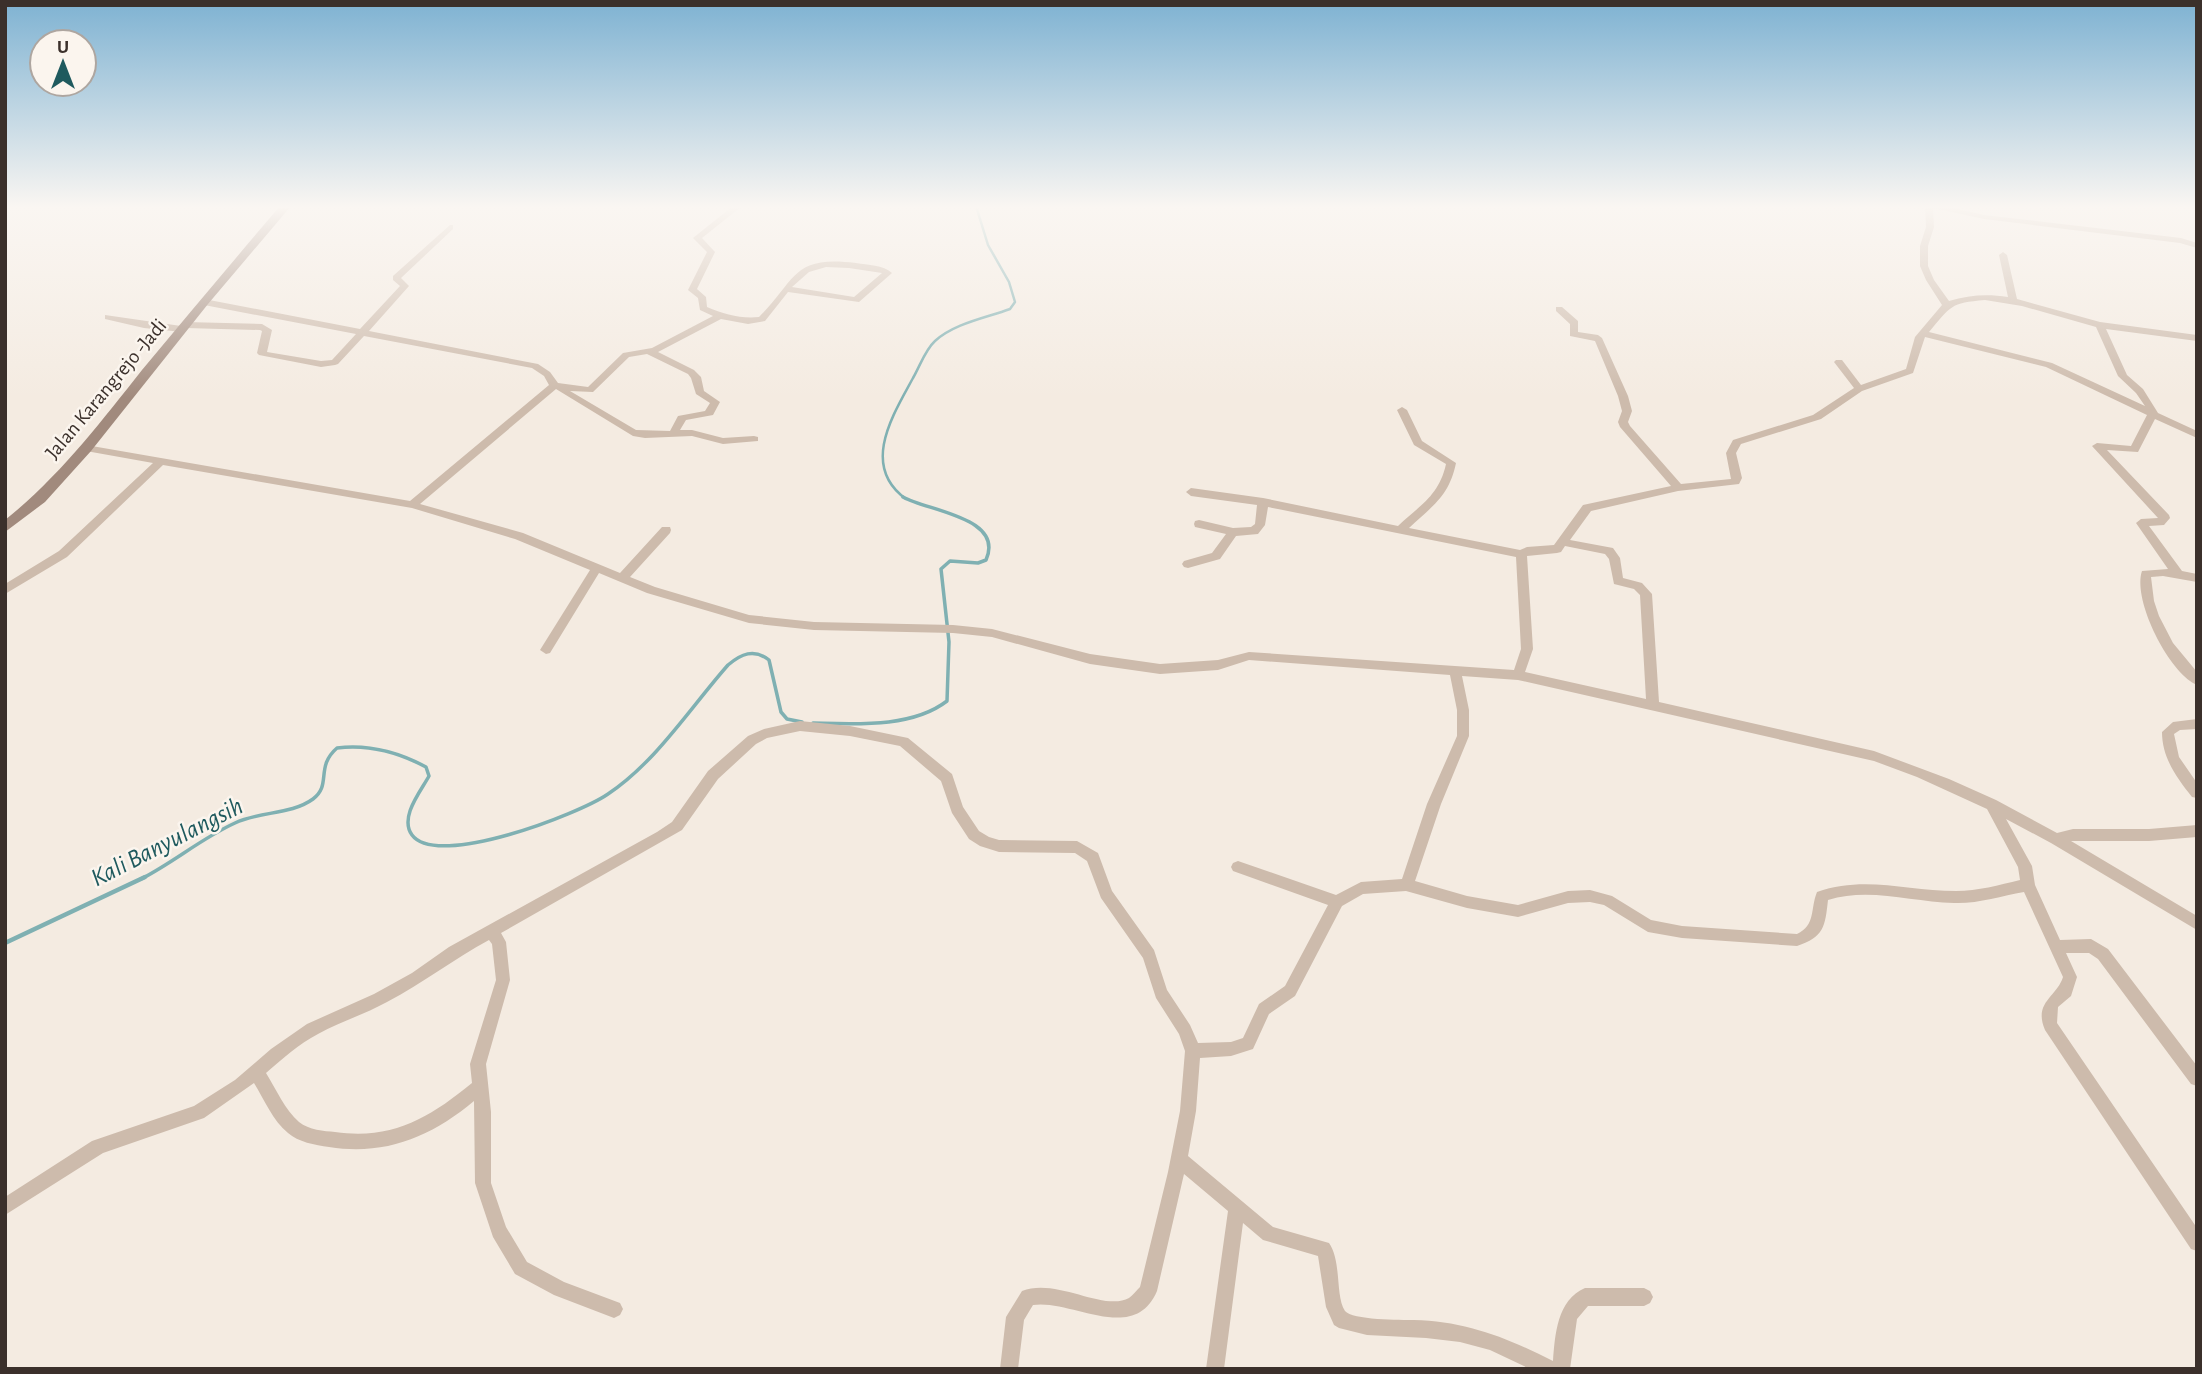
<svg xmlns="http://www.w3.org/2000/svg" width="2202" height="1374" font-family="'Alegreya Sans',sans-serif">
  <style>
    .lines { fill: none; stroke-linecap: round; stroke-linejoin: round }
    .stream-far2 { stroke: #7fb0b2; stroke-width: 2.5 }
    .stream-far1 { stroke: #7fb0b2; stroke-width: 3.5 }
    .stream { stroke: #7fb0b2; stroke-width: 4.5 }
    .street { fill: #cdbbac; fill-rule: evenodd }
    .secondary { fill: #a18a7d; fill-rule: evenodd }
    .labels { text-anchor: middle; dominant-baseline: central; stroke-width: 5; stroke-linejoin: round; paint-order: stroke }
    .far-street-label { font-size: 21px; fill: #3b302b; stroke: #fbf5ee }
    .water-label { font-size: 26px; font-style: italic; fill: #1f5a5e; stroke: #fbf5ee }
  </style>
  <rect width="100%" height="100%" fill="#f4ebe1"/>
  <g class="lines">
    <path class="stream-far2" d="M906,499c-46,-33 -13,-84 7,-121 7,-12 12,-28 22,-37 20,-18 51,-23 75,-32l5,-7 -6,-20 -21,-37 -12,-39"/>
    <path class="stream-far1" d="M813,723c43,1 99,5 134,-22l2,-59 -8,-73 9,-8 28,2 8,-3c19,-43 -59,-49 -83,-63
      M141,879c33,-17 61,-41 94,-56 25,-12 56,-8 78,-24 19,-14 2,-32 24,-51 32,-4 61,4 89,19l3,9c-8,15 -30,41 -17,59 25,34 167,-21 196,-41 48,-32 82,-86 120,-129 13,-11 26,-17 41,-5l12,52 6,7 15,3"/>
    <path class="stream" d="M5,943l140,-66"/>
    <path class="street" d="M733,206h9l-40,32 13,14 -18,37 9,8 1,10c17,7 34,12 52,10 38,-38 33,-62 97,-54 12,2 27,2 36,10l-33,29 -71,-10 -23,29 -17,3 -27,-5 -63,33 36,18 7,7 3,14 16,11 -7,13 -27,5 -6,10h12l31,8 31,-2 4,1v4l-35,3 -31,-8 -47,2 -12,-2 -77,-47 -136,115 103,29 97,40 42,-46h8l1,3 -1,3 -40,44 25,10 94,28 65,7 139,3 39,4 98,25 70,10 58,-4 31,-8 265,18 7,-21 -5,-92 -248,-50 -3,18 -7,9 -22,2 -16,23 -32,9 -4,-1 -2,-3 2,-3 28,-8 14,-19 -31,-7 -1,-3 1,-3 4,-1 34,8 18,-1 4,-3 2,-19 -66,-9 -5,-4 5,-4 72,10 135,28c22,-21 41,-30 48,-62l-32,-19 -17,-35 5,-3 5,3 15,31 34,22c-7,34 -24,43 -47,65l111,22 7,-3 27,-2 29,-40 88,-19 -51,-59 -2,-5 4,-11 -4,-15 -23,-55 -25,-5v-12l-14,-13v-4h6l16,14v11l20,3 4,3 26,58 4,15 -4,11 2,4 51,58 50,-5 -5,-26 7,-13 80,-25 41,-27 -20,-26 2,-2h6l19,25 45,-16 9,-32 27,-32 -16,-25 -6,-14v-20l6,-19 -1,-21h20l39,9 197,23 16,5v5l-17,-5 -196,-24 -51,-11 1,19 -6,19v20l6,14 15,21c20,-6 38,-7 59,-4l-9,-42 4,-3 4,3 10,44 83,23 97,13v6l-91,-12 21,46 16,14 15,24 39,18v7l-42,-19 -17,33 -31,-2 62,65 1,3 -6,7 -15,1 33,45 15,3v8l-34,-6 -12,1 3,24 5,15 14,27 24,29v13c-28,-12 -65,-85 -55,-114l26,-2 -32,-46 5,-4 17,-1 -66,-72 5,-3 34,3 16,-31 -101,-48 -121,-30 -12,36 -51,18 -41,28 -80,25 -5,9 6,25 -3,6 -61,7 -87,20 -21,29 43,8 7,10 3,20 19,5 10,11 7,108 215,49 75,28 47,21 61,33 16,-4h76l48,-4v12l-48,4h-78l126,75v14l-146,-87 -45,-24 26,47 3,19 25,55 31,-1 17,10 89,117v20l-6,-2 -93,-125 -9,-6h-23l11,24 -6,19 -13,11 -1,16 140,205v23l-6,-2 -146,-219c-12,-28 12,-33 18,-53l-39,-85c-23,4 -47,12 -70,11 -42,-1 -85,-16 -126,-3 -3,27 -4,37 -31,46l-115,-8 -34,-6 -44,-27 -14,-3 -22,1 -50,14 -51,-9 -61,-17 -43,3 -21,12 -47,90 -26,18 -16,35 -22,7 -31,2 -4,53 -8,45 85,71 56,16c13,19 6,53 16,68 7,9 56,9 69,9 51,1 94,18 139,41 2,-26 4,-61 32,-73h59l6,3 3,6 -3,6 -6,3h-56l-11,13 -7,50h-40l-40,-19 -30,-8 -34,-4 -59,-3 -28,-7 -5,-3 -8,-18 -8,-51 -55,-16 -20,-17 -19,146h-18l22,-158 -44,-37 -27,117c-23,54 -85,8 -124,14l-9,15 -6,49h-18l6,-52 16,-26c34,-14 82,21 107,7 4,-3 8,-8 11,-11l28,-115 12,-61 5,-60 -6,-17 -23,-36 -13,-40 -42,-60 -14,-37 -12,-8 -76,-1 -19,-6 -11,-7 -17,-26 -11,-32 -41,-35 -50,-10 -50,-5 -33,7 -11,6 -38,35 -36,51 -181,103 5,9 4,38 -24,84 5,48v71l15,44 21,35 37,20 56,21 3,6 -3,6 -6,3 -60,-23 -39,-21 -22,-37 -18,-54 -1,-82c-43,36 -89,55 -145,46 -14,-2 -31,-5 -41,-14 -15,-12 -24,-34 -34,-50l-50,35 -101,35 -98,62v-18l87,-56 102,-35 41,-26 36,-31 36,-25 67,-30 38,-21 37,-26 208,-115 15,-10 36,-51 40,-35 16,-7 36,-8 50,5 58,12 44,36 11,33 16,24 10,6 10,3 78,1 21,12 14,38 42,59 13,40 23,35 8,18 33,-1 12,-4 16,-34 26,-18 43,-81 -95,-34 -2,-4 2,-4 5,-2 98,34 25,-13 41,-3 25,-75 30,-68v-26l-7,-35 -201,-15 -31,10 -58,4 -70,-10 -98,-27 -39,-4 -139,-3 -65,-7 -102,-30 -48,-20 -49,80 -4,1 -6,-4 50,-80 -75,-31 -103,-31 -249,-43 -96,92 -62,37v-10l54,-33 94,-88 -67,-12 -5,-3 1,-2 4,-1 324,56 139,-116 -5,-9 -12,-8 -168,-32 -26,28 -3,1 -14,2 -62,-12 -2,-2 5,-22 -2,-1 -74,-2 -1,3 -3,1 -38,-4 -39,-9v-4l76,11 1,-3 3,-1 77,2 10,6 -5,22 54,9 11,-1 24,-26 -152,-29 -4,-3 4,-3 156,30 40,-43 -7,-6v-4l57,-51h3v4l-52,49 8,8 -40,45 169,33 12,8 8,11 30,4 35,-34 29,-5 61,-32 -13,-6 -2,-12 -10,-8 19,-38 -14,-14zM826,267l23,1 33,5 -28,24 -62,-10 17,-15zM1985,300l37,6 74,21 22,49 18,17 9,13 -93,-43 -123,-31c22,-26 21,-29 56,-32zM647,354l41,20 3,4 5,16 14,9 -5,8 -27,5 -8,15 -34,-1 -66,-39 23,1 36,-35zM1565,546l40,8 4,5 5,25 20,5 6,6 6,104 -121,-27 8,-23 -6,-93 30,-3 4,-1zM1462,676l56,4 356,81 43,16 70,32 31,58 2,13c-21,5 -42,11 -64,11 -48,0 -92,-16 -139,1 -7,17 -1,33 -20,42l-115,-8 -31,-6 -39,-24 -22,-6 -22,1 -50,14 -51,-9 -52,-15 26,-77 28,-68v-26zM489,940l3,4 4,36 -26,84 2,19c-43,35 -79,57 -137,49 -11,-1 -26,-2 -36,-10 -14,-12 -23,-33 -33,-49 16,-14 33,-29 52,-39 22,-12 47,-20 69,-32 36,-19 67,-43 102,-62z
      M2197,719v10l-17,1 -6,4 5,23 18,26v15l-5,-1c-15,-19 -30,-39 -30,-65l11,-10z"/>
    <path class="secondary" d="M280,206h11l-83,98 -117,147 -46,51 -40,30v-12c54,-43 95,-97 137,-150 46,-55 92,-110 138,-164z"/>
  </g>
  <linearGradient id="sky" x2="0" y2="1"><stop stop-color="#7eb2d2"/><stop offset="0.52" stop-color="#faf6f2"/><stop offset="1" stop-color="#faf6f2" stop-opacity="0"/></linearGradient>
  <rect width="2202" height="398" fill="url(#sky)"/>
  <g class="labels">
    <g class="far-street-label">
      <text transform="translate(106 389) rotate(-50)">Jalan Karangrejo -Jadi</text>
    </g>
    <g class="water-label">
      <text transform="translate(167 842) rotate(-27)">Kali Banyulangsih</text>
    </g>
  </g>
  <rect width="2202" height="1374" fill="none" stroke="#3b302b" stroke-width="14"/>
  <g transform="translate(63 63)"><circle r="33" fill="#fbf5ee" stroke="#aea6a0" stroke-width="2"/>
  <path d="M0-5L12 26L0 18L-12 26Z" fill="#1f5a5e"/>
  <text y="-10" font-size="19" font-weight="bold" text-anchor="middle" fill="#3b302b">U</text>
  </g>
</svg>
